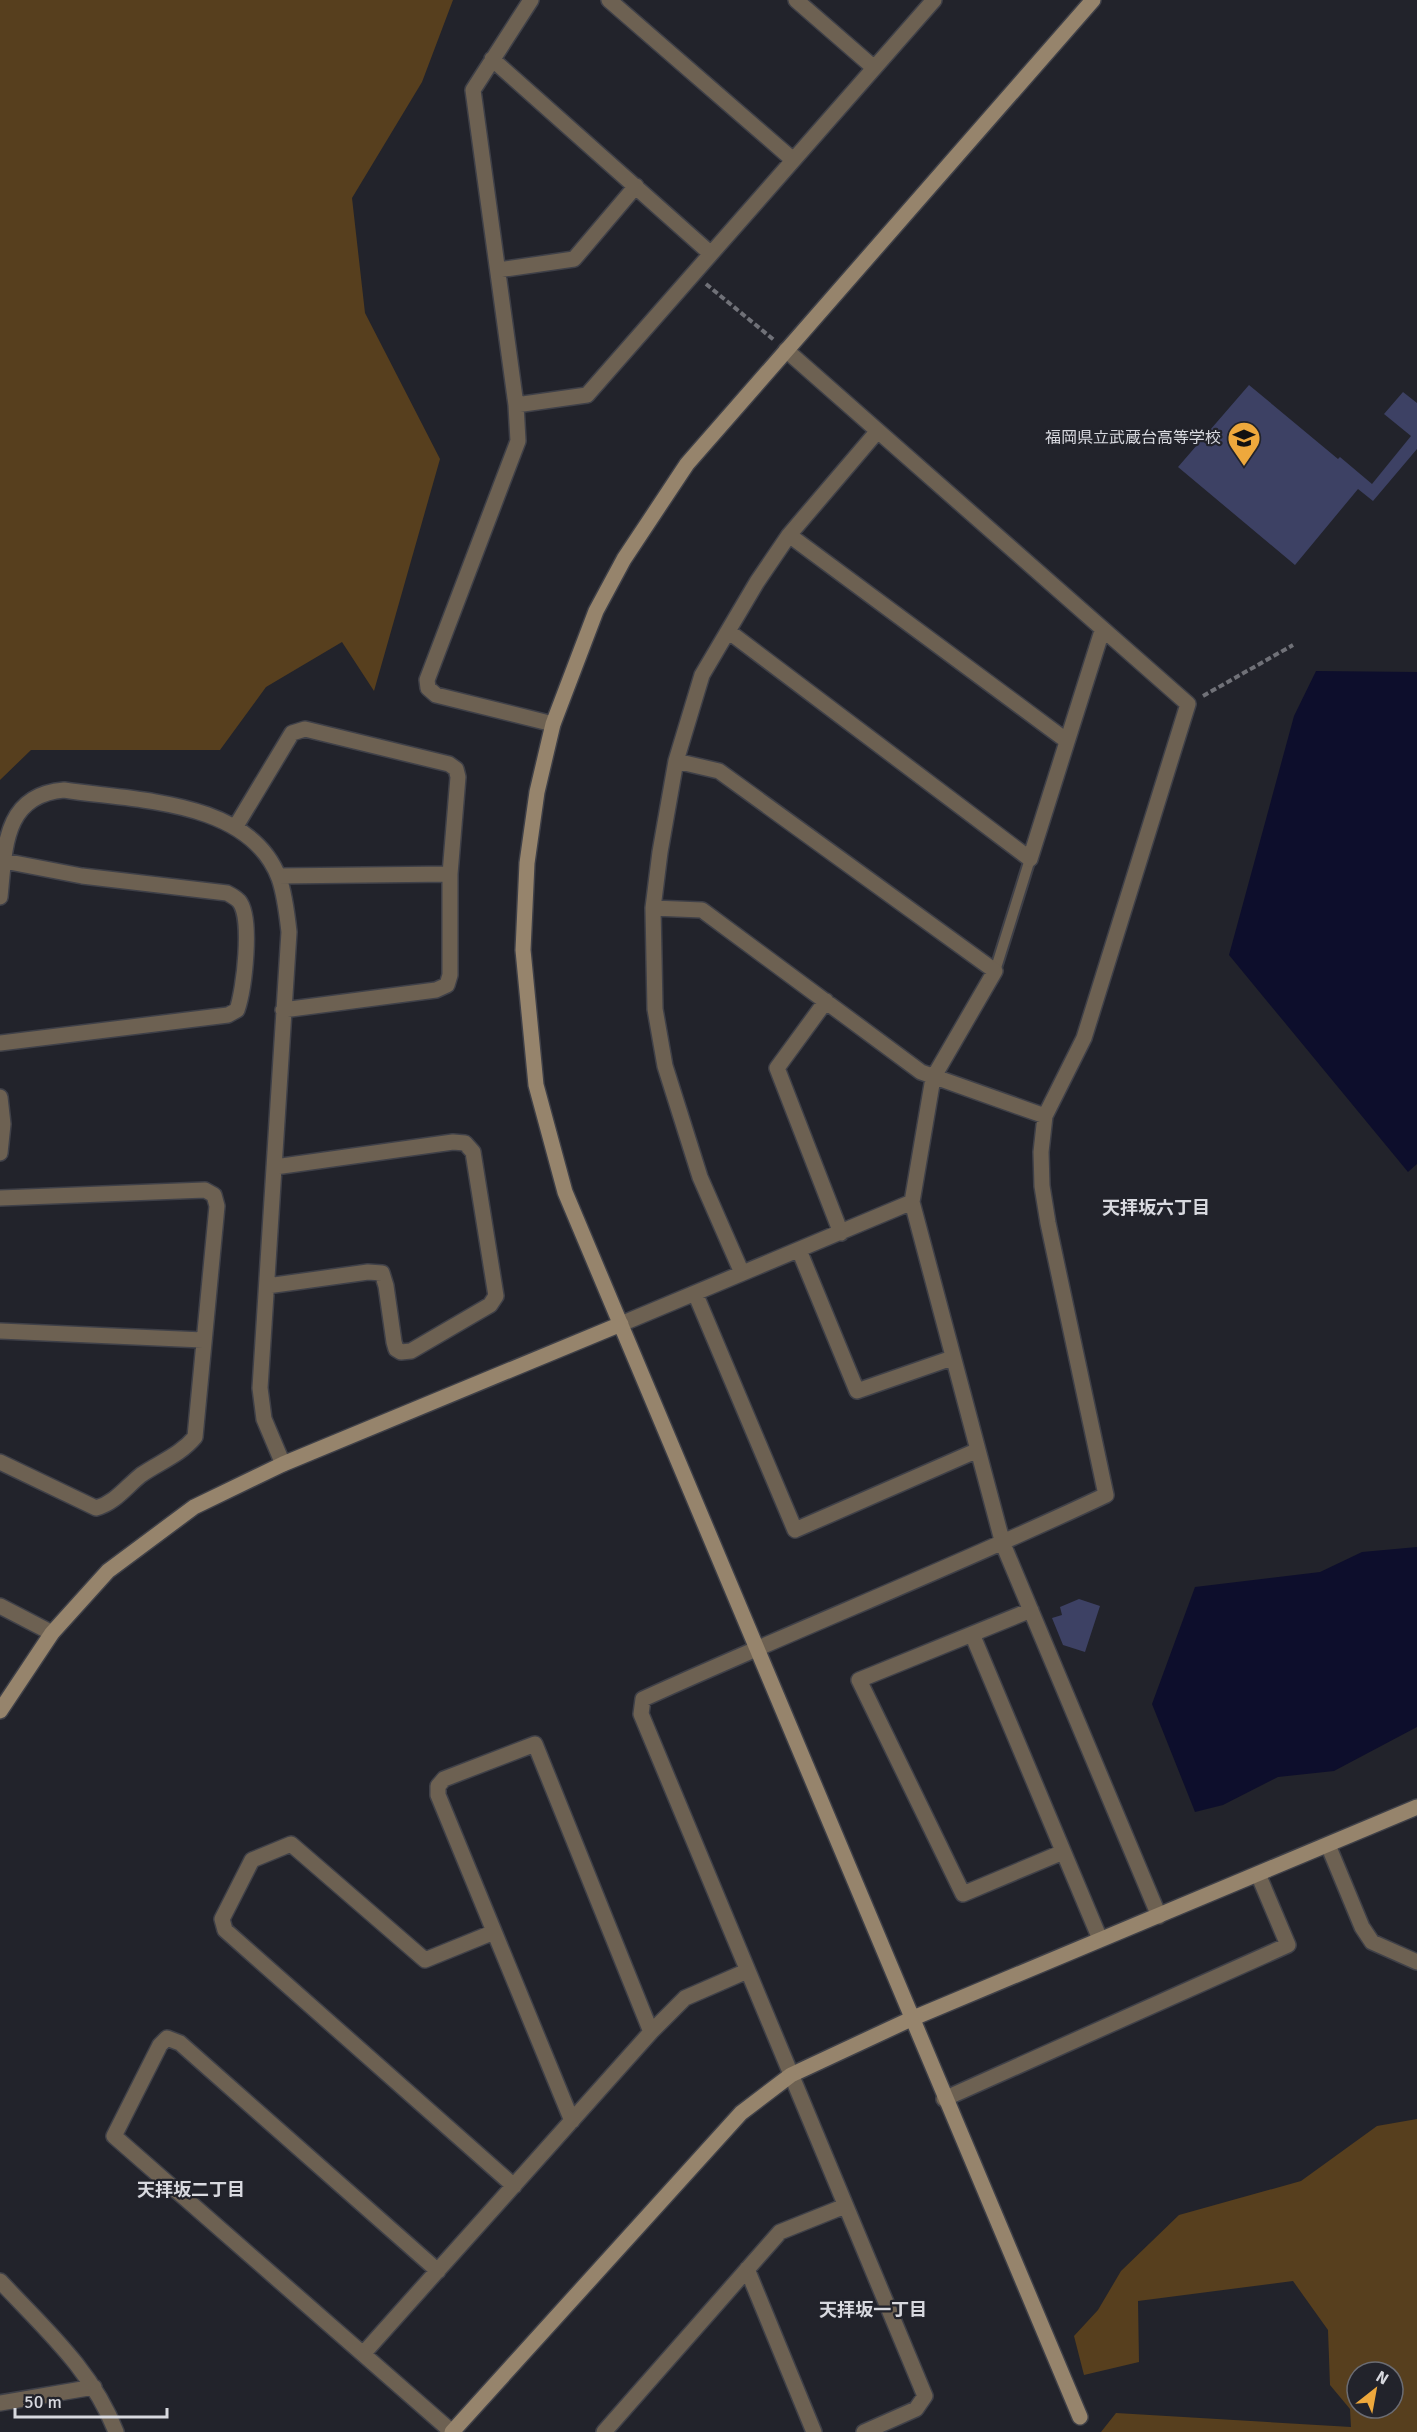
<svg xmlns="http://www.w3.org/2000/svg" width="1417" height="2432" font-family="Signika,'Noto Sans JP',sans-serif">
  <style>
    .green { fill: #573f1e; fill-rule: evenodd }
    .water { fill: #0d0e2c }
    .building { fill: #3d4164 }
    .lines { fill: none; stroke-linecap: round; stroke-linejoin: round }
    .lane-casing { stroke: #3f4048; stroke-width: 14 }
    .street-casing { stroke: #3f4048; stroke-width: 18 }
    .secondary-casing { stroke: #3f4048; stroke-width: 18 }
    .path { stroke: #707178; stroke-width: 4; stroke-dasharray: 6 3; stroke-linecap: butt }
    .lane { stroke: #6d6152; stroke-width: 10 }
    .street { stroke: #6d6152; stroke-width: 15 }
    .secondary { stroke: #96846c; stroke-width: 15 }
    .labels { text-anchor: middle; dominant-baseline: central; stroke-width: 4.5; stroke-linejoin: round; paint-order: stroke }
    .poi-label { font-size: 16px; fill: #d8d9df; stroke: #22232b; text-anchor: end }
    .neighbourhood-label { font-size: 18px; font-weight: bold; fill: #d8d9df; stroke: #22232b }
  </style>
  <rect width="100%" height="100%" fill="#22232b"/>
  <path class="green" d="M0,0h453l-31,82 -70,116 13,115 75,146 -66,232 -32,-49 -76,45 -46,63h-189l-31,30z
    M1417,2119v313h-316l15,-19 235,14 -1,-18 -20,-24 -2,-55 -35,-49 -155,20 1,61 -55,13 -10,-39 24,-26 23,-39 58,-56 122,-34 76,-55zM1357,2372h36v36h-36z"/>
  <path class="water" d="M1316,671l101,1v492l-9,8 -179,-217 65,-239z
    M1417,1547v180l-83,44 -56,6 -55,28 -28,7 -43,-108 43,-117 125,-15 42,-20z"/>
  <path class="building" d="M1249,385l89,74 2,-2 32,27 39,-48 -27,-22 19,-22 14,11v46l-44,52 -15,-12 -63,76 -117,-98z
    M1079,1599l21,7 -15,46 -22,-7 -11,-27 10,-3 -2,-8z"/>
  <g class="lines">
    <defs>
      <path id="lane" d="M995,971l35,-112"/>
      <path id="street" d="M531,0l-58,90 43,315 2,36 -91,239 1,8 8,7 117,29
        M609,0l183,159
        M796,0l77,67
        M492,59l218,194
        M498,270l76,-11 62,-73
        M786,350l402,354 -104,334 -39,78 -4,36 1,34 6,37 58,272c-152,72 -309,134 -463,204l-2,15 284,682 -9,13 -52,23
        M516,405l71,-10 347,-395
        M789,535l278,206
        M728,631l302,228 72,-228
        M676,761l43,10 276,200 -62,107 -21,124 91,342 156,372
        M236,826l56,-93 13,-4 144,35 7,5 2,8 -8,97v101l-3,10 -11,5 -153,20
        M278,876l172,-2
        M0,897c5,-48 3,-102 64,-107 71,11 185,9 215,88 6,17 8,36 10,54l-29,456 4,31 19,45
        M653,908l49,2 219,162 124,44
        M826,1001l-49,67 64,165
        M0,1043l228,-28 9,-5c7,-20 16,-92 2,-109 -3,-3 -8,-6 -12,-8l-145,-17 -78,-15
        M0,1097l3,27 -3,29
        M0,1198l205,-8 9,5 3,11 -22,231c-15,18 -35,25 -54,38 -15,12 -26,28 -45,33l-96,-46
        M799,1250l58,141 95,-33
        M742,1273l-42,-96 -35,-111 -10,-57 -2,-101 7,-56 16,-91 26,-86 55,-93 32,-47 87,-102
        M267,1286l101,-14 14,1 4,13 8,56 2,7 5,3 10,-1 79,-46 6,-9 -23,-144 -8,-9 -12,-1 -178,25
        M695,1293l100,237 183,-80
        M621,1324l291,-122
        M0,1331l203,9
        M0,1606l52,27
        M1031,1610l-172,70 104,214 100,-42
        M972,1634l128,305
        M1328,1845l34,82 10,15 45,20
        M494,1932l-69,28 -134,-116 -39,16 -30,59 3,11 289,256
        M944,2099l344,-154 -30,-71
        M572,2121l-134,-326v-9l6,-7 91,-35 116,288
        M747,2269l67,163
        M438,2271l-258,-228 -13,-5 -7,7 -46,91 338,296
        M0,2281c44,47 93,90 116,151
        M363,2354l288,-322 34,-34 62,-27
        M0,2403l94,-16
        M604,2432l176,-200 65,-26"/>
      <path id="secondary" d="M0,1711l52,-78 56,-62 86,-64 89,-43 338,-140
        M1080,2417l-515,-1225 -29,-107 -13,-135 4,-87 10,-71 16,-68 43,-113 28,-52 63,-95 406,-464
        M452,2432l289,-319 50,-38 120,-56 506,-212"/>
    </defs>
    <use href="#lane" class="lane-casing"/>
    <use href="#street" class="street-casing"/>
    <use href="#secondary" class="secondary-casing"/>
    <path class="path" d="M706,284l68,56
      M1203,696l90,-51"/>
    <use href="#lane" class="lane"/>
    <use href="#street" class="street"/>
    <use href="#secondary" class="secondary"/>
  </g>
  <defs>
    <symbol id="school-pin" viewBox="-11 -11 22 30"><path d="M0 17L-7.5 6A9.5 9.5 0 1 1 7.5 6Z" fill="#eea83c" stroke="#22232b"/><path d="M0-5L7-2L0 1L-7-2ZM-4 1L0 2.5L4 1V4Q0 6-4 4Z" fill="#111"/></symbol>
  </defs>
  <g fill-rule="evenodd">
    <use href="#school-pin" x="1225" y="419" width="38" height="52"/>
  </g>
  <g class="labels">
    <g class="poi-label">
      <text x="1221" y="438">福岡県立武蔵台高等学校</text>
    </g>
    <g class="neighbourhood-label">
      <text x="1156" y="1208">天拝坂六丁目</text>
      <text x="191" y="2190">天拝坂二丁目</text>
      <text x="873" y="2310">天拝坂一丁目</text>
    </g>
  </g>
  <g transform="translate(1375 2390) rotate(31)"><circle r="28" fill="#22232b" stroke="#6b6c73" stroke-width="1.5"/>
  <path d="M0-4.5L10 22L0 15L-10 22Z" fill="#eea83c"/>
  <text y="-9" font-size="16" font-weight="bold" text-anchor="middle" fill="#d8d9df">N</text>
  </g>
  <path d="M15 2408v9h152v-9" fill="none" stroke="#d8d9df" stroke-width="3"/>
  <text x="24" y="2408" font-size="18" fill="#d8d9df" stroke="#22232b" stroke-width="4.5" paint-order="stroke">50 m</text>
</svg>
